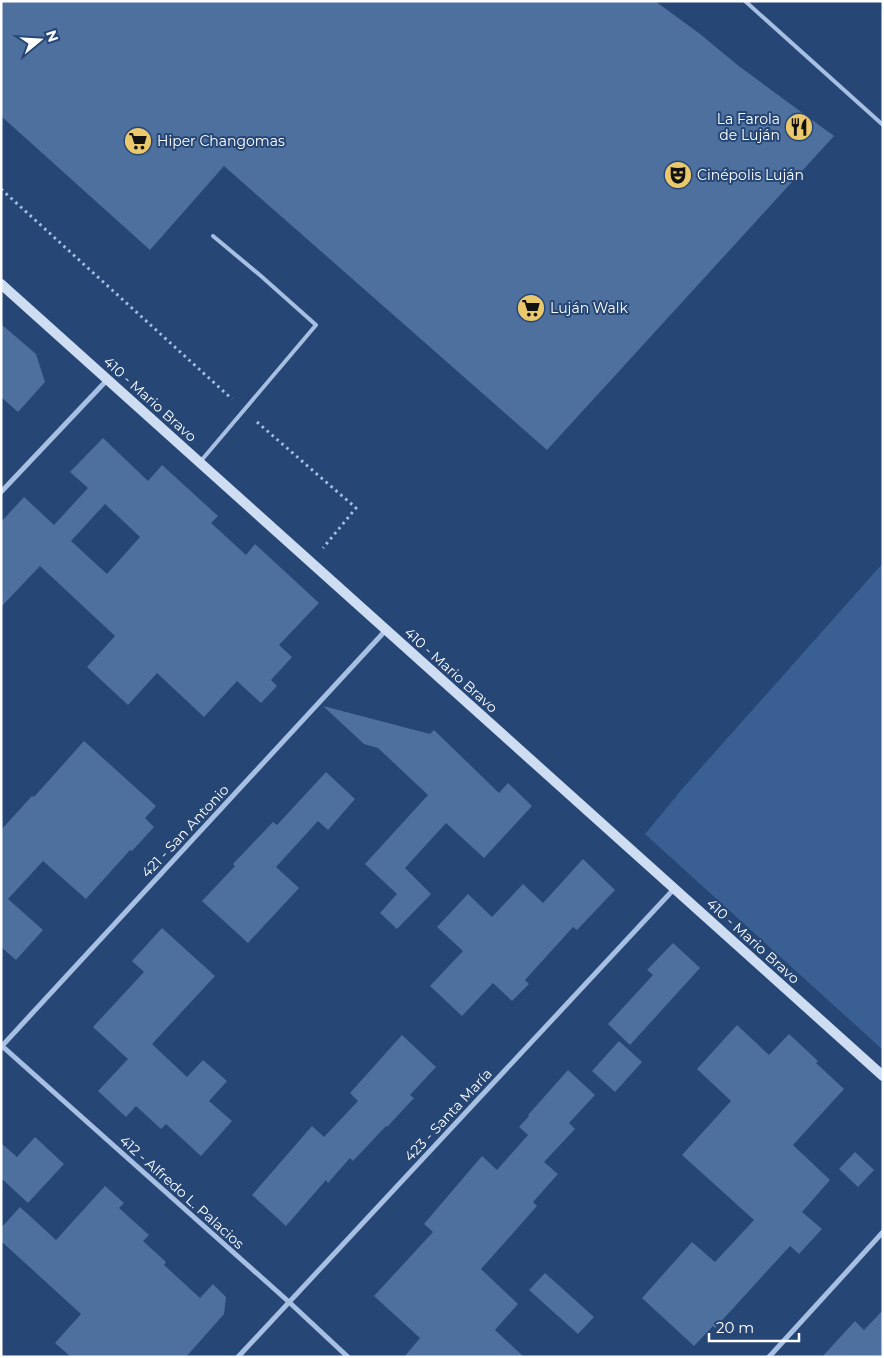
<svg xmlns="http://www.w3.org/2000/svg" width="884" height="1358" font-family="Montserrat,sans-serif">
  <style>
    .green { fill: #3a5f92 }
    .building { fill: #4e709f; fill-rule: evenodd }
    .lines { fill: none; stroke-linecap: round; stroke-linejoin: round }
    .path { stroke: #a6bfe2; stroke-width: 3; stroke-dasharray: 2.5 4; stroke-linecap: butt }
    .lane { stroke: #a6bfe2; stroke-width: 4 }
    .street { stroke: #a6bfe2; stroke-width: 5 }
    .secondary { stroke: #ceddf2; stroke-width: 10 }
    .labels { text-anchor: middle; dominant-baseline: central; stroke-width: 4; stroke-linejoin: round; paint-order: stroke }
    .poi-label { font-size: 14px; fill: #fff; stroke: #264675; text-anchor: start }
    .street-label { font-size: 14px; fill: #fff; stroke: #264675 }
  </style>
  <rect width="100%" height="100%" fill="#264675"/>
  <path class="green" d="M883,563v487l-238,-216 38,-46z"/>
  <path class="building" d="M1,1h654l45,33 40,33 94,69 -287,314 -323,-284 -74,84 -149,-134z
    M1,324l35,30 9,28 -27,30 -17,-15z
    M103,438l45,43 14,-16 56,51 -7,7 35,32 9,-11 64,59 -40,42 13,12 -21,23 6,6 -16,17 -24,-22 -33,36 -47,-44 -29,32 -41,-38 28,-31 -75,-70 -39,41v-85l23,-25 30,28 34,-37 -18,-16zM105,504l35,33 -33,37 -36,-33z
    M323,706l107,28 4,-4 65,63 9,-10 24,23 -48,52 -38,-35 -41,45 26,26 -34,35 -17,-16 17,-19 -32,-30 63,-69 -50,-47 -14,-4z
    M84,741l72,65 -11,12 9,9 -22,24 -2,-1 -44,49 -43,-38 -35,38 35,31 -27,30 -15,-13v-117l31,-34 2,1z
    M326,772l29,27 -27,31 -10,-9 -42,46 23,21 -51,55 -46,-42 33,-35 -2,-2 40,-42 4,3z
    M583,859l32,31 -38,40 -4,-3 -48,53 4,4 -17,17 -19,-18 -31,33 -32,-30 33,-35 -26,-24 31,-33 24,23 31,-33 20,19z
    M162,928l53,48 -63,68 35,33 16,-17 24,21 -18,20 23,20 -31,35 -35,-32 -5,5 -25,-23 -10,11 -28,-26 30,-32 -35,-32 51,-55 -12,-11z
    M673,943l27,25 -70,77 -22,-21 45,-49 -6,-5z
    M737,1025l32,30 20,-21 29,27 -2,2 28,26 -51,56 37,35 -28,32 20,17 -23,25 -9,-8 -75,82 -2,-2 -19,20 -52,-48 50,-56 23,20 39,-42 -72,-65 49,-54 -34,-32z
    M402,1035l34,32 -26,28 4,3 -27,29 -1,-1 -33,35 -3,-3 -22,25 -2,-3 -40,46 -34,-31 60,-69 12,11 34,-36 -8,-8z
    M619,1041l23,21 -27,30 -23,-21z
    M568,1070l27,25 -26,28 6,6 -31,33 14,12 -25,28 4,4 -56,63 37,35 -23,26 29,27h-120l16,-19 -46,-42 59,-64 -9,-8 58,-68 15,14 31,-35 -9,-8 10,-11 -1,-1z
    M35,1137l29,27 -36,39 -27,-25v-35l16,14z
    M855,1152l19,18 -16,17 -19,-18z
    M105,1186l19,17 -5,5 30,27 -6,6 23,21 -2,3 36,33 13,-14 13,13 -2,17 -38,43h-115l-16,-14 26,-29 -80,-73v-13l19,-21 36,33z
    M545,1273l49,44 -16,17 -49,-44z
    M883,1310v47h-61l33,-36 9,9z"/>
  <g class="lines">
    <path class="path" d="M1,189l231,210
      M257,422l99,86 -33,40"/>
    <path class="lane" d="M745,1l138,124
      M200,462l116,-137 -55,-49 -48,-40"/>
    <path class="street" d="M1,492l106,-112
      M1,1045l288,257 59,55
      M1,1047l385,-417
      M238,1357l436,-468
      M769,1357l114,-125"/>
    <path class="secondary" d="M1,284l882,792"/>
  </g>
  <defs>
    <symbol id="restaurant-disc" viewBox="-11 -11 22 22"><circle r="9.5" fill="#eac96c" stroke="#264675"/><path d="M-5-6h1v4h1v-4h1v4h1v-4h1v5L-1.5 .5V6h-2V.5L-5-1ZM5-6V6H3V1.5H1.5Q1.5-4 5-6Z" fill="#111"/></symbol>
    <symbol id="supermarket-disc" viewBox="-11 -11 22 22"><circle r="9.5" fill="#eac96c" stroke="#264675"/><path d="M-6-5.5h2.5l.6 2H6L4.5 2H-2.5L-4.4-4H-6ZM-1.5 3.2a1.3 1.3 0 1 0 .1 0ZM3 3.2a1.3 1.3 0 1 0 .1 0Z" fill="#111"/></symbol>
    <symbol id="theatre-disc" viewBox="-11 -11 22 22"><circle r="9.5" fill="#eac96c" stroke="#264675"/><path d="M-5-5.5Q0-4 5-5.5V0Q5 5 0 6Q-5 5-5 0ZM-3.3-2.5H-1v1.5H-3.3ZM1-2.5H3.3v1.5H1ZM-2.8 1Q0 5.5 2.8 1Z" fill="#111"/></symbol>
  </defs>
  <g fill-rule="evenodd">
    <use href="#restaurant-disc" x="783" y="111" width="32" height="32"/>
    <use href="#supermarket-disc" x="122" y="125" width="32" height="32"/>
    <use href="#theatre-disc" x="662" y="159" width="32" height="32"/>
    <use href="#supermarket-disc" x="515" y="292" width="32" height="32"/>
  </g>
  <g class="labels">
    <g class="poi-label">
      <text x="780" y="119" text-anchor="end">La Farola<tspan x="780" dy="16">de Luján</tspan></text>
      <text x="157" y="141">Hiper Changomas</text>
      <text x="697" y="175">Cinépolis Luján</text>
      <text x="550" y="308">Luján Walk</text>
    </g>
    <g class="street-label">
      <text transform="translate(150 399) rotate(42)">410 - Mario Bravo</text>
      <text transform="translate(451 670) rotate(42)">410 - Mario Bravo</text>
      <text transform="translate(185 831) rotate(-47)">421 - San Antonio</text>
      <text transform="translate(753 941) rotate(42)">410 - Mario Bravo</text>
      <text transform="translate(448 1115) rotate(-47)">423 - Santa María</text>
      <text transform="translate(182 1192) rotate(42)">412 - Alfredo L. Palacios</text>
    </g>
  </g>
  <rect width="884" height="1358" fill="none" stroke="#ffffff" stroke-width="5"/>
  <g transform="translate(40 40) rotate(72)" stroke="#264675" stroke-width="4" paint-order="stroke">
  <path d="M0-4L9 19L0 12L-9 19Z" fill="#ffffff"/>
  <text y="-8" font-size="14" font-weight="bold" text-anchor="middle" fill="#ffffff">N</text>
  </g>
  <path d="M709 1333v8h90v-8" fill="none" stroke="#ffffff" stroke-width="2.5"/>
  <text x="716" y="1333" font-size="15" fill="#ffffff" stroke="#264675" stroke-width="4" paint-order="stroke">20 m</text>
</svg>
